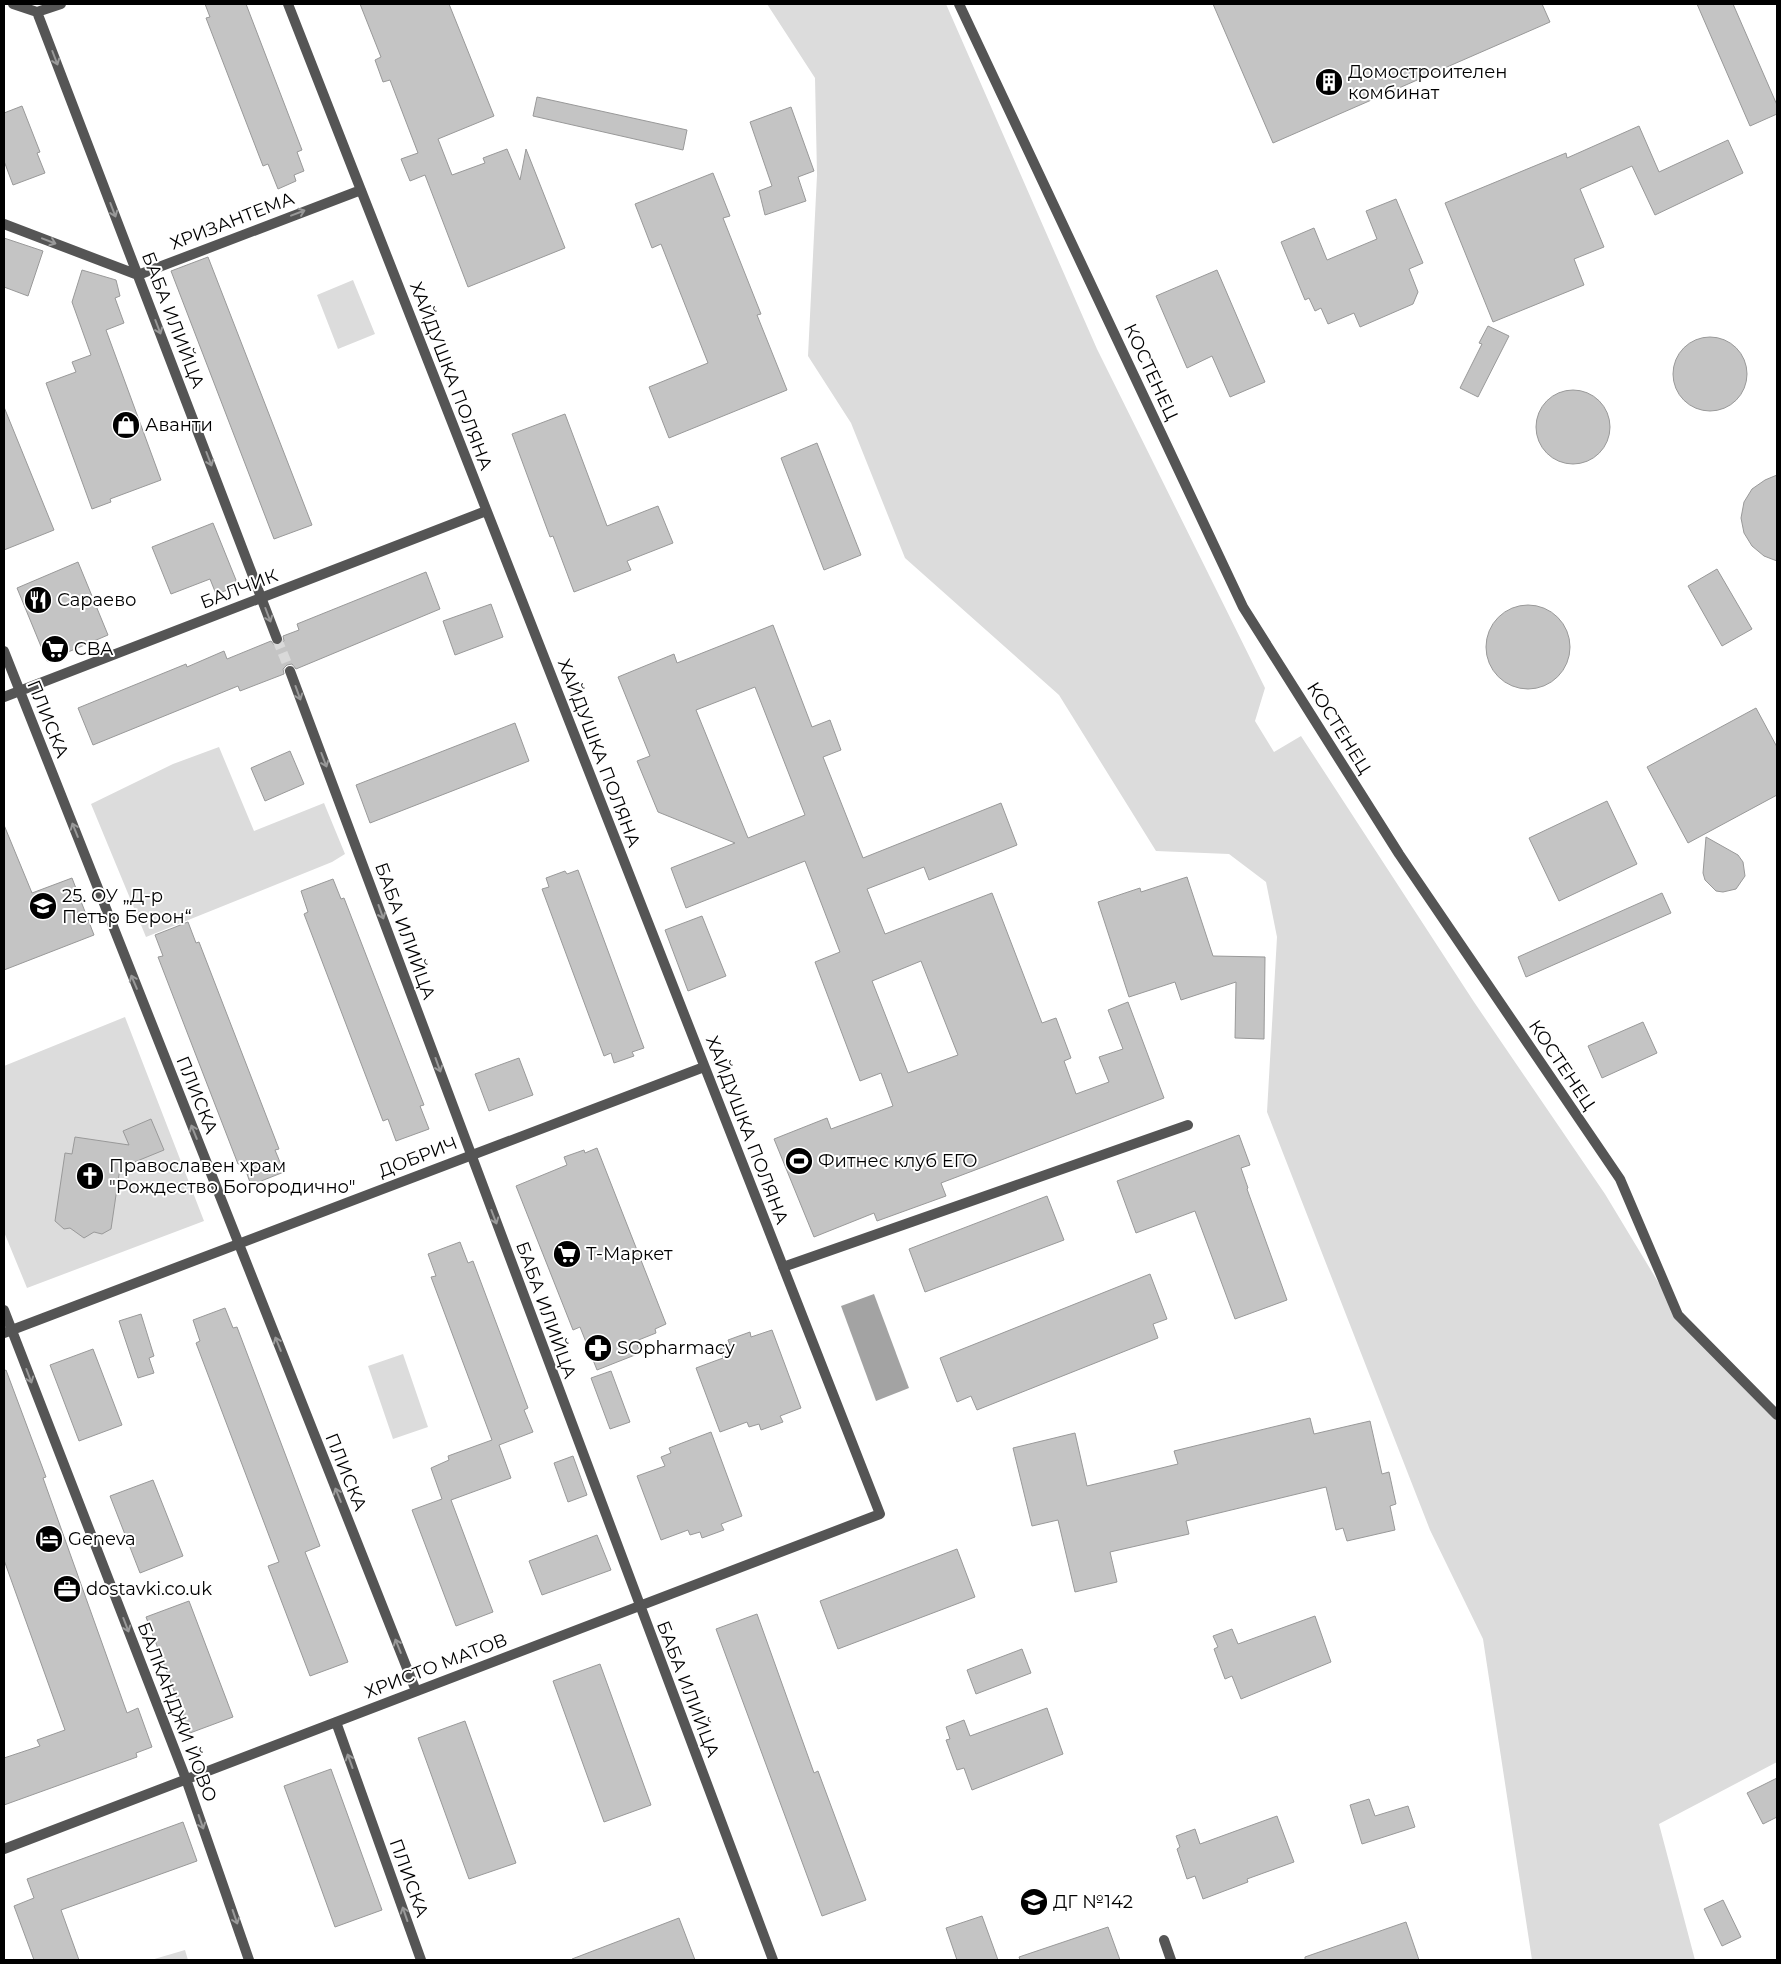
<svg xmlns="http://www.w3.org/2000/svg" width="1781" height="1964" font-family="Montserrat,sans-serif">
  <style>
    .green { fill: #dcdcdc }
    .water { fill: #a3a3a3 }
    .building { fill: #c4c4c4; stroke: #999; fill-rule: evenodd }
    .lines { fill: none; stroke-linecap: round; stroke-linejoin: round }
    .minor-tunnel { stroke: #d9d9d9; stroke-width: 10; stroke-dasharray: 10 5; stroke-linecap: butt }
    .minor { stroke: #555; stroke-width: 10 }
    .oneway { stroke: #999 }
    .labels { text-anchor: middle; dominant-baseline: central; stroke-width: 4; stroke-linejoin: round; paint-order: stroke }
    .poi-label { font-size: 18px; fill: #000; stroke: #fff; text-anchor: start }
    .street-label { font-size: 18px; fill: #000; stroke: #fff }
  </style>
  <rect width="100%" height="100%" fill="#fff"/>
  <path class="green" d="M767,4h179l151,345 168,339 -10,33 19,31 27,-16 173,266 131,192 73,121 99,100v347l-118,62 36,136h-163l-49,-321 -53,-109 -163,-418 10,-175 -11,-55 -37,-28 -73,-3 -97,-156 -154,-137 -54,-135 -43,-67 9,-181 -2,-97z
    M353,280l22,54 -37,15 -21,-54z
    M219,747l35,84 70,-28 21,51 -13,8 -186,75 -55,-133 82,-40z
    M125,1017l79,204 -177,67 -23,-56v-166z
    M403,1354l25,73 -35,12 -25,-73z
    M185,1950l3,10h-37z"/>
  <path class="water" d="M874,1294l35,94 -33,13 -35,-95z"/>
  <path class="building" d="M205,4h41l56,146 -5,2 7,19 -10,4 2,6 -18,8 -10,-25 -5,2 -57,-148 4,-1z
    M360,4h89l45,112 -56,23 14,36 33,-12 -2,-5 24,-9 13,31 6,-31 39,99 -97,39 -43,-112 -15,6 -9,-22 17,-6 -28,-73 -7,2 -8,-22 6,-3z
    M1213,4h329l8,18 -277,121z
    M1697,4h36l44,101v9l-27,12z
    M537,97l150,33 -4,20 -150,-34z
    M22,106l18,46 -3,1 8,20 -32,12 -9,-24v-48z
    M791,107l23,64 -16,6 8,24 -41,14 -6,-24 13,-5 -22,-64z
    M1639,126l20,46 69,-32 15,33 -88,42 -23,-49 -52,23 24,58 -30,12 10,26 -91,37 -48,-119 121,-50 1,5z
    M713,173l17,43 -7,2 38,96 -4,1 30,75 -118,48 -20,-51 59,-24 -47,-119 -9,4 -17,-44z
    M1396,199l27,64 -14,6 9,23 -5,12 -53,23 -6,-14 -26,11 -7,-16 -6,3 -6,-13 -4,2 -24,-58 33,-14 13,32 50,-21 -11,-28z
    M4,238l39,13 -15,45 -24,-9z
    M208,257l104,268 -38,14 -103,-268z
    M82,270l34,10 4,16 -5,2 9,25 -18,7 55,150 -51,19 1,3 -19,7 -46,-126 30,-11 -4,-10 19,-7 -19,-53z
    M1217,270l48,112 -35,15 -18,-41 -25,12 -31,-72z
    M1488,326l21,10 -31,61 -18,-9 22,-44 -3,-1z
    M1673 374a37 37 0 1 1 74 0a37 37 0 1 1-74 0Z
    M1536 427a37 37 0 1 1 74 0a37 37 0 1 1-74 0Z
    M4,407l50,123 -50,20z
    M565,414l42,112 51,-20 15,37 -46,18 4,9 -57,22 -21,-56 -3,1 -38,-103z
    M817,443l44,112 -37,15 -43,-112z
    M1777,475v86l-13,-5 -12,-10 -8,-13 -3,-15 3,-16 8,-13 13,-9z
    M213,523l23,57 -3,8 -17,6 -6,-15 -39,15 -19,-47z
    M78,562l30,73 -61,26 -30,-73z
    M1717,569l35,60 -30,17 -34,-60z
    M426,572l14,37 -144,60 -4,-5 -5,1 -4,4 1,5 -44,17 -2,-5 -145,59 -15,-37 108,-44 1,3 37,-16 3,8 44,-18 4,5 5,-1 4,-4 -1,-5 16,-6 -2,-6z
    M491,604l12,33 -48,18 -12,-34z
    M1486 647a42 42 0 1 1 84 0a42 42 0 1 1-84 0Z
    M773,625l39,102 18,-7 11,30 -18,7 40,101 138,-55 16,42 -88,35 -5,-13 -57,22 18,45 107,-41 50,130 14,-5 15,40 -7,3 12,33 33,-12 -10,-25 24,-8 -15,-39 20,-8 36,96 -223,85 5,13 -69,25 -3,-8 -60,24 -40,-98 53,-21 4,11 62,-23 -12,-33 -21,8 -45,-119 25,-10 -35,-91 -119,47 -15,-40 64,-25 -77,-31 -21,-51 13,-5 -32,-79 56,-23 3,9zM755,687l50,128 -57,23 -52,-128zM921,961l37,94 -50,18 -36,-92z
    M1756,708l21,39v48l-89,48 -41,-76z
    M515,723l14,38 -159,62 -14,-38z
    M290,751l14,33 -39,17 -14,-33z
    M1607,801l30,63 -78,37 -30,-63z
    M4,825l28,68 40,-15 22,57 -90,35z
    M1706,837l32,18 5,7 2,14 -9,13 -13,3 -7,-1 -11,-11 -2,-7z
    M578,870l66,178 -12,4 2,4 -20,7 -3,-10 -7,3 -62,-167 7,-2 -3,-9 19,-7 2,3z
    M1187,877l26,79 52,1 -1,82 -29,-1 1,-56 -55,18 -6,-18 -46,15 -31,-95 42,-14 1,4z
    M333,879l8,20 3,-1 80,207 -4,1 9,23 -33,12 -8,-22 -5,2 -79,-207 4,-2 -7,-21z
    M1662,893l9,20 -145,64 -8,-20z
    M702,916l24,60 -38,15 -23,-61z
    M188,922l8,21 3,-1 80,207 -4,1 9,22 -33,13 -8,-22 -5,1 -80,-207 5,-1 -8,-21z
    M1643,1022l14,31 -55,25 -14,-32z
    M519,1058l14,37 -44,16 -14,-37z
    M151,1119l13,31 -44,18 -9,61 -9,5 -8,-2 -10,6 -14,-10 -6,1 -9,-8 10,-68 7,1 3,-17 54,8 -6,-14z
    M1239,1135l11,30 -9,3 7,20 -1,1 40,111 -52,19 -40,-108 -59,22 -19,-52z
    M597,1148l69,176 -11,5 1,4 -20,8 4,12 -43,17 -17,-43 -7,3 -57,-144 51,-21 -3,-8 20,-7 1,3z
    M1047,1196l17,44 -139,52 -16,-43z
    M460,1242l8,21 5,-2 55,147 -4,2 9,22 -34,13 12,33 -60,22 42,112 -37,14 -44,-116 30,-11 -11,-31 18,-8 -1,-4 44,-16 -61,-163 5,-1 -8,-22z
    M1150,1274l17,45 -14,5 5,14 -181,72 -6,-14 -14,6 -17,-44z
    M225,1308l8,20 4,-1 83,219 -15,6 43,110 -38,14 -42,-110 11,-4 -83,-219 4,-2 -7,-21z
    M141,1314l13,42 -5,2 5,15 -16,5 -19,-57z
    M772,1330l29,78 -21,8 3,6 -22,8 -2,-6 -10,3 -2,-5 -27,10 -24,-64 27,-10 -3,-9 10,-4 -2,-5 22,-8 1,5z
    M93,1349l29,76 -43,16 -29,-76z
    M6,1370l40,107 -3,1 84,235 11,-5 14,39 -16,6 1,4 -133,48v-47l36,-12 -3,-6 28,-10 -61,-170v-189z
    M611,1371l19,51 -20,7 -19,-51z
    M1310,1418l4,16 56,-13 12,53 7,-2 7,32 -6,2 5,24 -48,11 -4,-13 -7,2 -10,-43 -140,34 3,13 -79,18 7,30 -42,10 -17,-72 -26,6 -19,-78 62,-15 12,53 91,-22 -4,-13z
    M711,1432l31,84 -21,8 3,6 -22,8 -2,-6 -10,3 -2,-5 -27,10 -24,-64 28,-10 -4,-9 10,-4 -2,-5z
    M573,1456l14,39 -19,7 -14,-39z
    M153,1480l30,76 -43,17 -30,-77z
    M597,1535l14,35 -69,25 -13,-34z
    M957,1549l18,48 -137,52 -18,-48z
    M189,1601l44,116 -43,16 -44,-116z
    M757,1614l57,159 4,-2 48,129 -44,16 -106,-287z
    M1315,1616l16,46 -90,37 -9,-23 -7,3 -11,-30 4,-2 -5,-11 19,-7 6,15z
    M1022,1649l9,24 -55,21 -9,-24z
    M600,1664l51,141 -47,17 -51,-141z
    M1047,1708l16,46 -91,36 -8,-22 -7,2 -11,-30 4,-1 -4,-12 18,-7 6,16z
    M465,1721l51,142 -47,16 -51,-141z
    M331,1769l51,141 -47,17 -51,-141z
    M1777,1778v39l-14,7 -16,-31z
    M1369,1799l6,17 33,-10 7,21 -53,17 -12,-39z
    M1277,1816l17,46 -47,17 1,3 -45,17 -8,-23 -8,3 -10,-30 3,-2 -4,-11 19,-7 5,15z
    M183,1822l14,39 -136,49 18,50h-45l-20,-54 20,-8 -7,-19z
    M1723,1900l18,37 -19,9 -18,-37z
    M982,1916l16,44h-41l-11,-32z
    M679,1918l16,42h-123v-1z
    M1406,1922l13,38h-114v-3z
    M1108,1927l12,33h-100l-1,-3z"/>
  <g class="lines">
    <path class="minor-tunnel" d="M277,639l13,32"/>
    <path class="minor" d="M13,4l24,8 24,-8
      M959,4l284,603 156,247 221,325 58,136 99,100
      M37,12l240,627
      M4,224l134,51 223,-85
      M4,651l412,1040
      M290,671l483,1289
      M4,697l482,-186
      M783,1267l405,-142
      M4,1310l182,469 63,181
      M4,1333l700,-266
      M336,1722l85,238
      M4,1849l876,-335 -592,-1510
      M1164,1940l7,20"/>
  </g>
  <defs><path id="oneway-shaft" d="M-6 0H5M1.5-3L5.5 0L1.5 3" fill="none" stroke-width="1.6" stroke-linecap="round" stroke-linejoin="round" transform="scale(1.25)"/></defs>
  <g class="oneway">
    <use href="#oneway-shaft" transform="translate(55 58) rotate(69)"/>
    <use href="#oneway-shaft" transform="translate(113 210) rotate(69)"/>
    <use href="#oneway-shaft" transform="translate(298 213) rotate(-21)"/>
    <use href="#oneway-shaft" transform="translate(49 241) rotate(21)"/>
    <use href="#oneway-shaft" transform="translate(158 327) rotate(69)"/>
    <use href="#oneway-shaft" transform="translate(209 459) rotate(69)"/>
    <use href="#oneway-shaft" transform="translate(268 615) rotate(69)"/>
    <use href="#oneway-shaft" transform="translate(298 693) rotate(70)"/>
    <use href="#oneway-shaft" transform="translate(324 760) rotate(69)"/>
    <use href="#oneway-shaft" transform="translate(75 830) rotate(-112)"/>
    <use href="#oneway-shaft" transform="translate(381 912) rotate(70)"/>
    <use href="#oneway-shaft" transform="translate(134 982) rotate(-113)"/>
    <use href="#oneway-shaft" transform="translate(438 1065) rotate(70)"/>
    <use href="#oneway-shaft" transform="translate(194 1132) rotate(-112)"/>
    <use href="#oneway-shaft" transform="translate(494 1217) rotate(69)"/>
    <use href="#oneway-shaft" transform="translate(278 1344) rotate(-112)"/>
    <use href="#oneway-shaft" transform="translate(29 1376) rotate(69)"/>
    <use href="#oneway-shaft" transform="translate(338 1495) rotate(-112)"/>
    <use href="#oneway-shaft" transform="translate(126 1625) rotate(69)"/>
    <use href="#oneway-shaft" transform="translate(398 1646) rotate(-112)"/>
    <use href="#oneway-shaft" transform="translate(350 1761) rotate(-110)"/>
    <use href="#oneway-shaft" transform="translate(201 1822) rotate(71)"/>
    <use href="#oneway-shaft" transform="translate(405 1914) rotate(-109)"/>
    <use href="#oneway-shaft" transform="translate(235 1917) rotate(71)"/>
  </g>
  <defs>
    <symbol id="building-disc" viewBox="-11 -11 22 22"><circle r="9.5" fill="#000" stroke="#fff"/><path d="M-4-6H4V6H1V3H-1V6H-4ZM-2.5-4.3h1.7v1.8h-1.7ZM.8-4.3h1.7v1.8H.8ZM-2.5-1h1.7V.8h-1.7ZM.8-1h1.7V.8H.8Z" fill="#fff"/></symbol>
    <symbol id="shop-disc" viewBox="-11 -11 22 22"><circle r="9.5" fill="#000" stroke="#fff"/><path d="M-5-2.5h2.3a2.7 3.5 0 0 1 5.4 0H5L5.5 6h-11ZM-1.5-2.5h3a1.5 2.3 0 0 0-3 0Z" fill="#fff"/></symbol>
    <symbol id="restaurant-disc" viewBox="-11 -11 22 22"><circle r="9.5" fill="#000" stroke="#fff"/><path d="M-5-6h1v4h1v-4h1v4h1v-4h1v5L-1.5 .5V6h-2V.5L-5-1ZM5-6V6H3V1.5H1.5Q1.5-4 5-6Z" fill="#fff"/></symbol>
    <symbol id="supermarket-disc" viewBox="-11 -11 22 22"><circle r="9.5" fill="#000" stroke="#fff"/><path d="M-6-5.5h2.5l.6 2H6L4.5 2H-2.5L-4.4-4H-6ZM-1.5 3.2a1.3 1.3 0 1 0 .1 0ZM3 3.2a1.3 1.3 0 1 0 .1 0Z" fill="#fff"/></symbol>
    <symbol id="school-disc" viewBox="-11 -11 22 22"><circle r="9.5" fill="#000" stroke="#fff"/><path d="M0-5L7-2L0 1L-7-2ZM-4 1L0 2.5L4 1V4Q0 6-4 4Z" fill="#fff"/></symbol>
    <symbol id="stadium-disc" viewBox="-11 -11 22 22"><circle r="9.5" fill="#000" stroke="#fff"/><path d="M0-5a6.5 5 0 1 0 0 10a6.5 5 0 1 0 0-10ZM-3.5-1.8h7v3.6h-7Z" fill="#fff"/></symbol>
    <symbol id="church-disc" viewBox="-11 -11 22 22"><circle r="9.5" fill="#000" stroke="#fff"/><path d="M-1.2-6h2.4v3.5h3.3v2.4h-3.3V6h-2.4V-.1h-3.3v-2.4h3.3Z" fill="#fff"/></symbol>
    <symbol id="pharmacy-disc" viewBox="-11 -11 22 22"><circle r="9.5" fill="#000" stroke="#fff"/><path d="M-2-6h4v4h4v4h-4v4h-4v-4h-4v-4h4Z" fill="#fff"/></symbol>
    <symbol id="hotel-disc" viewBox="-11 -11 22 22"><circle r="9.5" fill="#000" stroke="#fff"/><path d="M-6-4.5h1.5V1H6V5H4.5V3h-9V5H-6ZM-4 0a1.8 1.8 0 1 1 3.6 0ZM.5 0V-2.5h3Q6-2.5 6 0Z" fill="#fff"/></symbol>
    <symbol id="office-disc" viewBox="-11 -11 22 22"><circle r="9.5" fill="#000" stroke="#fff"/><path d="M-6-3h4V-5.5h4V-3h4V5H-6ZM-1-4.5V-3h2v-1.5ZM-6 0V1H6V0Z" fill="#fff"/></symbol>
  </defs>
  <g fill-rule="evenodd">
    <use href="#building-disc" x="1313" y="66" width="32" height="32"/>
    <use href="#shop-disc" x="110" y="409" width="32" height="32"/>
    <use href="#restaurant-disc" x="22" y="584" width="32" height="32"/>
    <use href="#supermarket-disc" x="39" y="633" width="32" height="32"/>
    <use href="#school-disc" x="27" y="890" width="32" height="32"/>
    <use href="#stadium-disc" x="783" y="1145" width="32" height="32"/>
    <use href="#church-disc" x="74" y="1160" width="32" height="32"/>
    <use href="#supermarket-disc" x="551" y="1238" width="32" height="32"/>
    <use href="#pharmacy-disc" x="582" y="1332" width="32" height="32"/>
    <use href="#hotel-disc" x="33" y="1523" width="32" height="32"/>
    <use href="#office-disc" x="51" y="1573" width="32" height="32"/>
    <use href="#school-disc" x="1018" y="1886" width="32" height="32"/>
  </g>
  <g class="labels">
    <g class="poi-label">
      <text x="1348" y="72">Домостроителен<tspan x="1348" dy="21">комбинат</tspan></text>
      <text x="145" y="425">Аванти</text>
      <text x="57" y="600">Сараево</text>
      <text x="74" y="649">CBA</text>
      <text x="62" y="896">25. ОУ „Д-р<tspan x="62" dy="21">Петър Берон“</tspan></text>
      <text x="818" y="1161">Фитнес клуб ЕГО</text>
      <text x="109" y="1166">Православен храм<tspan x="109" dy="21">"Рождество Богородично"</tspan></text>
      <text x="586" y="1254">Т-Маркет</text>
      <text x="617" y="1348">SOpharmacy</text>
      <text x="68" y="1539">Geneva</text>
      <text x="86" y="1589">dostavki.co.uk</text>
      <text x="1053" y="1902">ДГ №142</text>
    </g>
    <g class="street-label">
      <text transform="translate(232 221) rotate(-21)">ХРИЗАНТЕМА</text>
      <text transform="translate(173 320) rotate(69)">БАБА ИЛИЙЦА</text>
      <text transform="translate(1151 372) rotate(65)">КОСТЕНЕЦ</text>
      <text transform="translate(451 376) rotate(69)">ХАЙДУШКА ПОЛЯНА</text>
      <text transform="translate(239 589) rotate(-21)">БАЛЧИК</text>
      <text transform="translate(48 719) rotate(68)">ПЛИСКА</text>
      <text transform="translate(1339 728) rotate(58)">КОСТЕНЕЦ</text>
      <text transform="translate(599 753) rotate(69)">ХАЙДУШКА ПОЛЯНА</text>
      <text transform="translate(405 931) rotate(70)">БАБА ИЛИЙЦА</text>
      <text transform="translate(1562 1065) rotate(56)">КОСТЕНЕЦ</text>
      <text transform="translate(197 1095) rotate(68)">ПЛИСКА</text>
      <text transform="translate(747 1130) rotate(69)">ХАЙДУШКА ПОЛЯНА</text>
      <text transform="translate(418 1157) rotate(-21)">ДОБРИЧ</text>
      <text transform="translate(546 1310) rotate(70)">БАБА ИЛИЙЦА</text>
      <text transform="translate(346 1472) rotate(68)">ПЛИСКА</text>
      <text transform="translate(436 1666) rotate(-21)">ХРИСТО МАТОВ</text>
      <text transform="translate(688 1689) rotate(69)">БАБА ИЛИЙЦА</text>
      <text transform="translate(177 1712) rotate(69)">БАЛКАНДЖИ ЙОВО</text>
      <text transform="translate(409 1878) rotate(70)">ПЛИСКА</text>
    </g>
  </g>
  <rect width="1781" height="1964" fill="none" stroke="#000000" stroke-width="10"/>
</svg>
